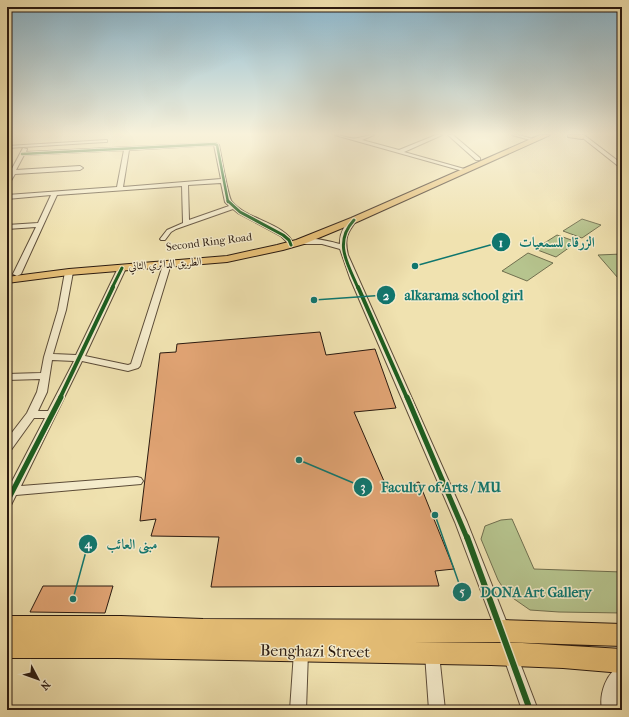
<svg xmlns="http://www.w3.org/2000/svg" width="629" height="717" font-family="'IM FELL French Canon',Amiri,serif">
  <style>
    .green { fill: #b6c48e; stroke: #706f4f }
    .building { fill: #e1a474; stroke: #2a1a10 }
    .lines { fill: none; stroke-linecap: round; stroke-linejoin: round }
    .street-casing { stroke: #5c4c38; stroke-width: 2 }
    .primary-casing { stroke: #2a1a10; stroke-width: 2 }
    .street { fill: #f5eccc; fill-rule: evenodd }
    .primary { fill: #e8c178; fill-rule: evenodd }
    .cycleway-far4-casing { stroke: #f5eccc; stroke-width: 4 }
    .cycleway-far3-casing { stroke: #f5eccc; stroke-width: 5 }
    .cycleway-far2-casing { stroke: #f5eccc; stroke-width: 6 }
    .cycleway-far1-casing { stroke: #f5eccc; stroke-width: 8 }
    .cycleway-casing { stroke: #f5eccc; stroke-width: 9 }
    .cycleway-far4 { stroke: #1b5e20; stroke-width: 2.5 }
    .cycleway-far3 { stroke: #1b5e20; stroke-width: 3 }
    .cycleway-far2 { stroke: #1b5e20; stroke-width: 4 }
    .cycleway-far1 { stroke: #1b5e20; stroke-width: 5 }
    .cycleway { stroke: #1b5e20; stroke-width: 6 }
    .labels { text-anchor: middle; dominant-baseline: central; stroke-width: 3; stroke-linejoin: round; paint-order: stroke }
    .far-street-label { font-size: 11px; fill: #2a1a10; stroke: #f5eccc }
    .near-street-label { font-size: 16px; fill: #2a1a10; stroke: #f5eccc }
    .leader { fill: none; stroke: #0f766e; stroke-width: 1.5 }
    .callout-dot { fill: #0f766e; stroke: #f5eccc; stroke-width: 1.5 }
    .mark-label { font-size: 12px; text-anchor: middle; font-weight: bold; fill: #fff }
    .callout-label { font-size: 14px; text-anchor: middle; font-weight: bold; fill: #0f766e; stroke: #f5eccc; stroke-width: 3; stroke-linejoin: round; paint-order: stroke }
  </style>
  <rect width="100%" height="100%" fill="#f0e2b0"/>
  <filter id="stains"><feTurbulence type="fractalNoise" baseFrequency=".005" numOctaves="4"/><feColorMatrix values="0 0 0 0 .2 0 0 0 0 .09 0 0 0 0 .02 0 0 0 .5 -.17"/></filter>
  <radialGradient id="worn" r=".72"><stop offset=".6" stop-color="#630" stop-opacity="0"/><stop offset="1" stop-color="#630" stop-opacity=".3"/></radialGradient>
  <path class="green" d="M582,219l19,6 -19,13 -19,-7z
    M557,235l20,7 -21,15 -21,-8z
    M528,253l25,10 -26,18 -25,-10z
    M622,254v23l-4,1 -20,-23z
    M512,519l22,50 88,3v41l-63,-1 -29,-2 -23,-16 -9,-14 -17,-41 4,-13 16,-6z"/>
  <path class="building" d="M320,332l6,23 49,-6 21,59 -42,4 33,76 32,-6 35,87 -19,2 4,15 -228,1 8,-50 -68,-1 5,-17 -16,2 20,-168 16,-1 1,-8z
    M43,586h70l-8,27 -75,-1z"/>
  <g class="lines">
    <defs>
      <path id="street" d="M335,135c7,0 16,5 23,3 6,-1 10,-3 16,-3l-12,5 37,10 37,-15h6l-38,17 64,18 -5,1z
        M448,135h5l27,23v2h-4z
        M512,135h7l17,5 -2,1z
        M579,135h5l38,29v5z
        M107,140v2h-2l-98,6v-2z
        M216,143l3,2c2,9 9,53 13,57 15,18 54,21 62,43l-1,1h-4l-3,-5 -5,-5 -43,-23 -5,-4 -57,20 -5,3 -6,8h-4l-1,-1 7,-9 16,-7 -1,-37 -125,9 -36,79 -4,2 -4,-2 23,-47 -29,2v-4l31,-2 13,-28 -44,4v-4l110,-8 7,-37 -100,5 -8,15 64,-4 3,2 -3,2 -65,4 -6,10 -2,1v-7l16,-30 4,1 -1,3zM214,145l7,34 -98,8 6,-37zM221,183l4,19 4,4 -40,14 -1,-35z
        M354,218l3,2c-10,13 -13,18 -9,35l119,267 43,109 -2,5 -5,2 -5,-2 -2,-5 -41,-109 -105,-244 -10,-29 -18,-5h-22l-3,-2c10,-7 31,-1 43,2 -1,-10 5,-21 14,-26z
        M164,262h3l4,2 -31,102 -2,2 -10,3 -46,-10 -61,125 116,-9 4,1 2,3 -2,3 -125,11 -5,10 -4,2v-16l38,-73h-11l-23,32 -4,1v-12l20,-26 10,-21 3,-13 -33,1v-6l34,-1 3,-16 14,-47 7,-38 4,-2 4,2 -7,38 -13,44 23,1 42,-87 4,-2 4,2 -41,88 43,9 3,-1zM52,360l22,1 -26,50h-10l9,-19z
        M301,645l5,2 2,5 -2,58h-16l4,-58 2,-5z
        M432,647l5,2 2,5 6,56h-16l-4,-56 2,-5z
        M510,648l5,2 23,60h-16l-19,-55 2,-5z
        M622,665v19l-5,11 1,15h-16c-3,-16 4,-38 20,-45z"/>
      <path id="primary" d="M540,135h10l-193,87 -53,22 -21,6 -56,12 -158,13 -62,8v-6l62,-8 158,-13 50,-11 19,-5 55,-22z
        M568,135h14l4,2 -4,2 -14,-2z
        M7,616h114l82,3 300,1 119,4v22l-119,-4h-90l109,1 100,6v24l-59,-5 -72,-3 -374,-7h-110z"/>
    </defs>
    <use href="#street" class="street-casing"/>
    <use href="#primary" class="primary-casing"/>
    <use href="#street" class="street"/>
    <use href="#primary" class="primary"/>
    <defs>
      <path id="cycleway-far4" d="M22,154l192,-10 3,1 11,57"/>
      <path id="cycleway-far3" d="M228,201l12,11 43,23 6,5 2,5
        M354,220c-21,23 -6,44 4,68
        M112,288l10,-20"/>
      <path id="cycleway-far2" d="M358,287l49,111
        M60,398l53,-111"/>
      <path id="cycleway-far1" d="M407,397l60,141
        M7,502l54,-105"/>
      <path id="cycleway" d="M467,537l63,173"/>
    </defs>
    <use href="#cycleway-far4" class="cycleway-far4-casing"/>
    <use href="#cycleway-far3" class="cycleway-far3-casing"/>
    <use href="#cycleway-far2" class="cycleway-far2-casing"/>
    <use href="#cycleway-far1" class="cycleway-far1-casing"/>
    <use href="#cycleway" class="cycleway-casing"/>
    <use href="#cycleway-far4" class="cycleway-far4"/>
    <use href="#cycleway-far3" class="cycleway-far3"/>
    <use href="#cycleway-far2" class="cycleway-far2"/>
    <use href="#cycleway-far1" class="cycleway-far1"/>
    <use href="#cycleway" class="cycleway"/>
  </g>
  <linearGradient id="sky" x2="0" y2="1"><stop stop-color="#89b8d1"/><stop offset="0.57" stop-color="#f8f2db"/><stop offset="1" stop-color="#f8f2db" stop-opacity="0"/></linearGradient>
  <rect width="629" height="235" fill="url(#sky)"/>
  <g class="labels">
    <g class="far-street-label">
      <text transform="translate(209 242) rotate(-7)">Second Ring Road</text>
      <text transform="translate(165 264) rotate(-4)">الطريق الدائري الثاني</text>
    </g>
    <g class="near-street-label">
      <text transform="translate(315 651) rotate(1)">Benghazi Street</text>
    </g>
  </g>
  <path class="leader" d="M415 266L501 242M314 300L386 295M299 460L363 487M73 599L88 544M435 515L462 592"/>
  <g class="callout-dot">
    <circle cx="415" cy="266" r="4"/>
    <circle cx="314" cy="300" r="4"/>
    <circle cx="299" cy="460" r="4"/>
    <circle cx="73" cy="599" r="4"/>
    <circle cx="435" cy="515" r="4"/>
    <circle cx="501" cy="242" r="10"/>
    <circle cx="386" cy="295" r="10"/>
    <circle cx="363" cy="487" r="10"/>
    <circle cx="88" cy="544" r="10"/>
    <circle cx="462" cy="592" r="10"/>
  </g>
  <g class="mark-label">
    <text x="501" y="247">1</text>
    <text x="386" y="300">2</text>
    <text x="363" y="491">3</text>
    <text x="88" y="548">4</text>
    <text x="462" y="596">5</text>
  </g>
  <g class="callout-label">
    <text x="557" y="247">الزرقاء للسمعيات</text>
    <text x="464" y="300">alkarama school girl</text>
    <text x="441" y="492">Faculty of Arts / MU</text>
    <text x="132" y="549">مبنى العائب</text>
    <text x="536" y="597">DONA Art Gallery</text>
  </g>
  <rect width="629" height="717" fill="none" stroke="#f0e2b0" stroke-width="24"/>
  <rect x="8" y="8" width="613" height="701" fill="none" stroke="#2a1a10" stroke-width="2"/>
  <rect x="12" y="12" width="605" height="693" fill="none" stroke="#2a1a10"/>
  <g transform="translate(38 679) rotate(131)" stroke="#f5eccc" stroke-width="3" paint-order="stroke">
  <path d="M0-3L7 15L0 10L-7 15Z" fill="#2a1a10"/>
  <text y="-6" font-size="11" font-weight="bold" text-anchor="middle" fill="#2a1a10">N</text>
  </g>
  <rect width="100%" height="100%" filter="url(#stains)"/>
  <rect width="100%" height="100%" fill="url(#worn)"/>
</svg>
